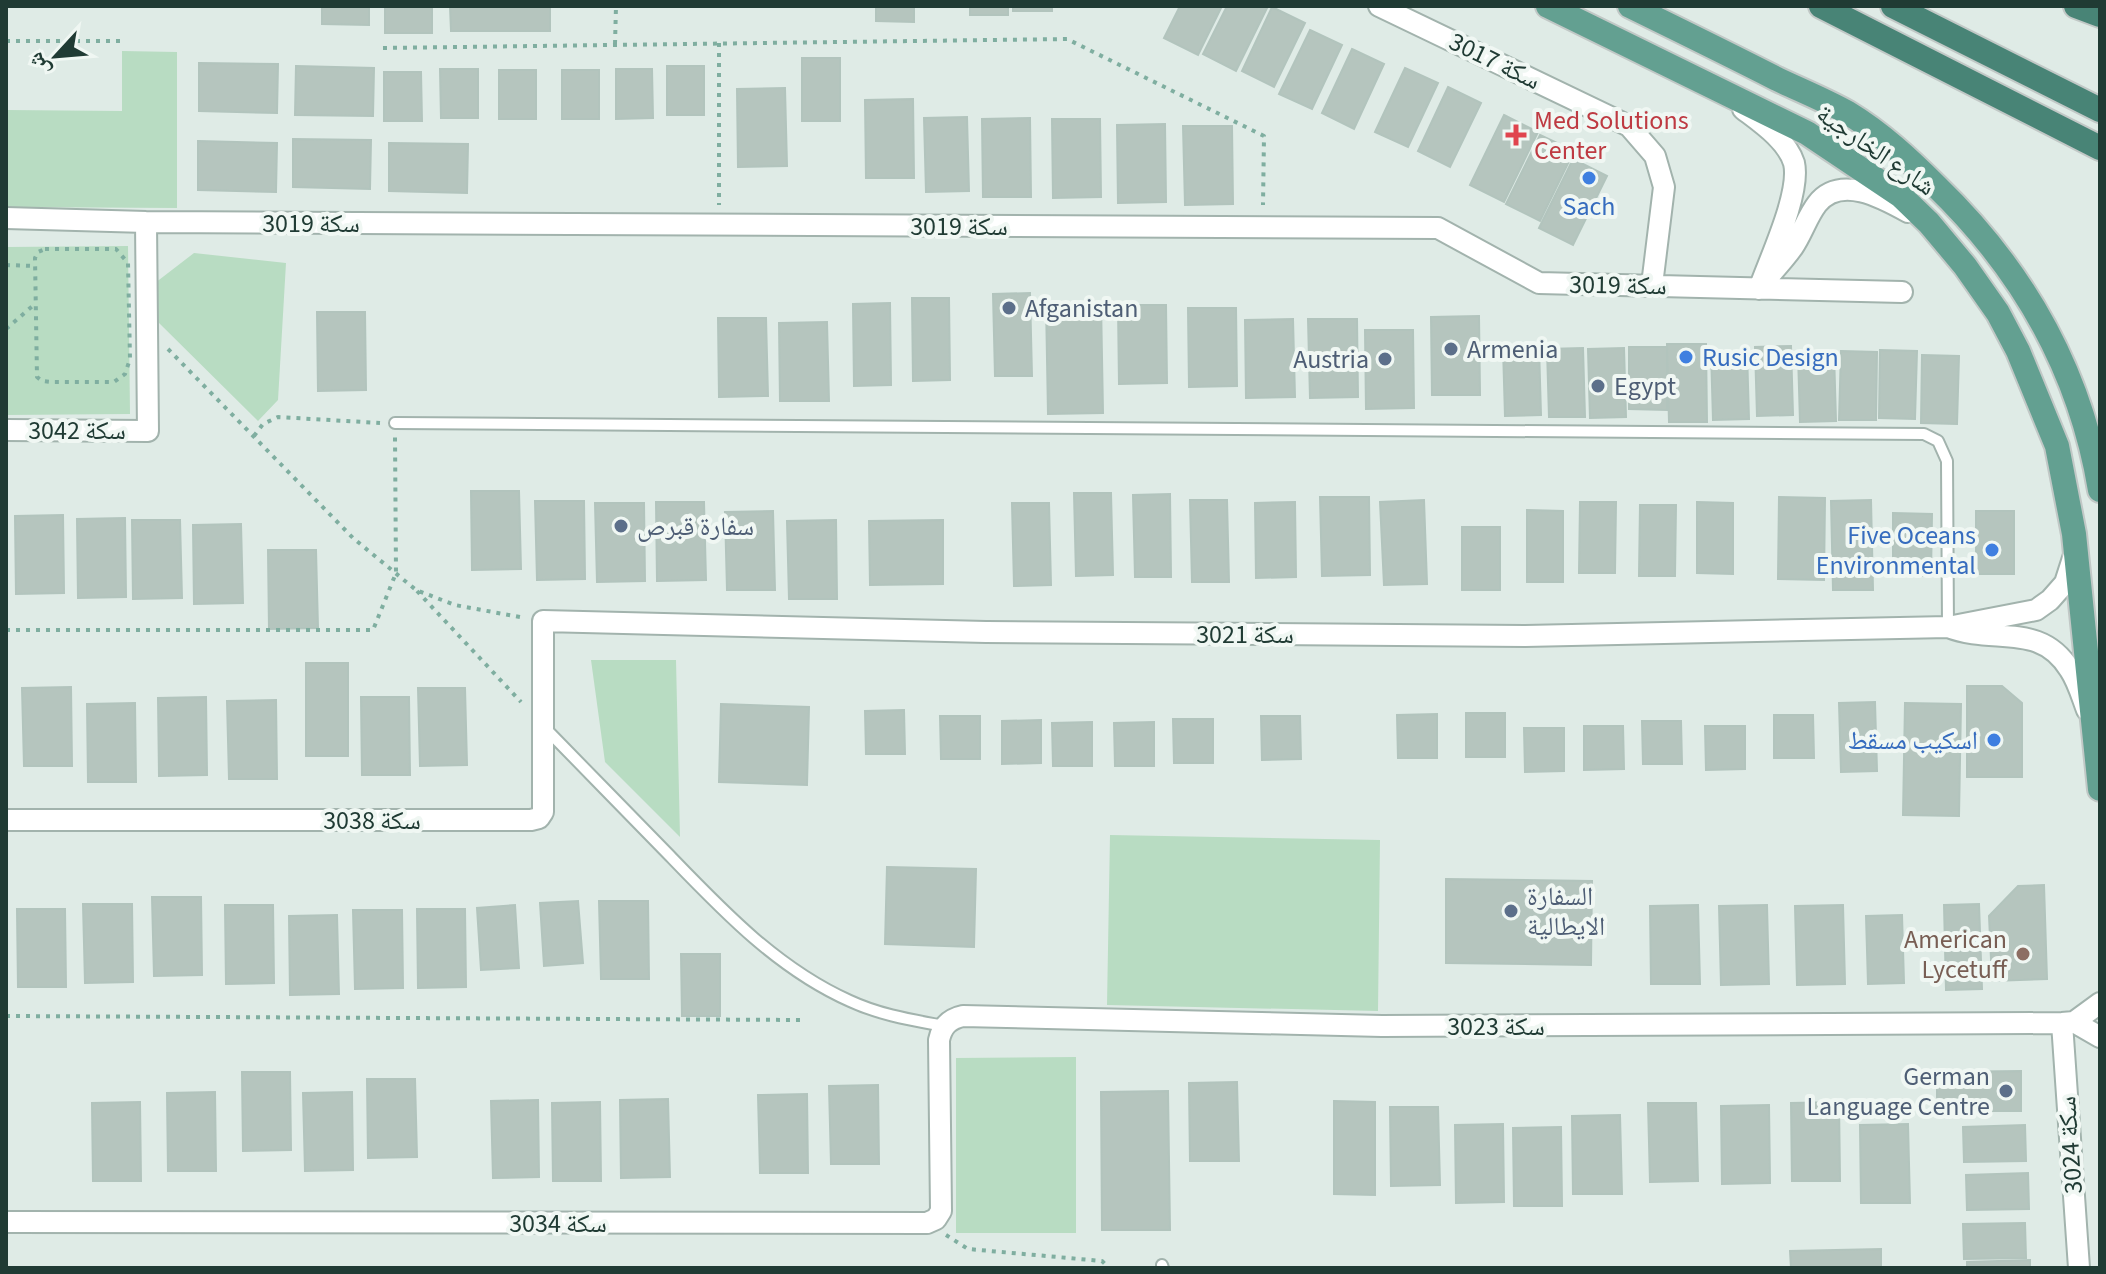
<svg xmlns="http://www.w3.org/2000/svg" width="2106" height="1274" font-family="'Source Sans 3','Noto Naskh Arabic',sans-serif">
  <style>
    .green { fill: #b8dcc2 }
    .building { fill: #b5c5be; stroke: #b2c4bd; stroke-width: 2 }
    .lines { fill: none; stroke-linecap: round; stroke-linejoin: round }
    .service-casing { stroke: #a2b3ad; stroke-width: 14 }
    .minor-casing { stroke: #a2b3ad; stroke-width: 24 }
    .primary-casing { stroke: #c1c8c6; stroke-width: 28 }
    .trunk-casing { stroke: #c1c8c6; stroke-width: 28 }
    .path { stroke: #7faea0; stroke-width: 4; stroke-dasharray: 4 6; stroke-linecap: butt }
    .service { stroke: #fff; stroke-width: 10 }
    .minor { stroke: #fff; stroke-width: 20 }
    .primary { stroke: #63a091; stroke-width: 24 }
    .trunk { stroke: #488476; stroke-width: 24 }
    .health-dot { fill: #e0444e; stroke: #f0f7f3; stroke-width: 3 }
    .shop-dot { fill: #3f7fe0; stroke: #f0f7f3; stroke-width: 3 }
    .service-dot { fill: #5c6f8a; stroke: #f0f7f3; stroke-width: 3 }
    .education-dot { fill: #8d6e63; stroke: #f0f7f3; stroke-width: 3 }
    .labels { text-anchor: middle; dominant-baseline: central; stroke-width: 8; stroke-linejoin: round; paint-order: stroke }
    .street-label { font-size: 26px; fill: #203b34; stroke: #f0f7f3 }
    .health-label { font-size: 26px; fill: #be3a42; stroke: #f0f7f3; text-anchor: start }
    .shop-label { font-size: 26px; fill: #366cbe; stroke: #f0f7f3; text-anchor: end }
    .service-label { font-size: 26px; fill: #4e5e75; stroke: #f0f7f3; text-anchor: start }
    .education-label { font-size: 26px; fill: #785e54; stroke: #f0f7f3; text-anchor: end }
  </style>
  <rect width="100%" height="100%" fill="#dfebe6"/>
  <path class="green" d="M122,51l55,1v156l-171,-1v-97l116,1z
    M128,246l2,168 -124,1v-168z
    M194,253l92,10 -8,137 -20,21 -101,-100 -2,-38z
    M591,660h85l4,177 -75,-75z
    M1110,835l270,5 -2,171 -271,-6z
    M1076,1057v176h-120v-175z"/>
  <path class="building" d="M322,6h47v19l-47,-1z
    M385,6h47v27h-47z
    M450,6h100v25h-99z
    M876,6h38v16l-38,-1z
    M970,6h38v9h-38z
    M1013,6h39v5h-39z
    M1180,6h42l-24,49 -34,-17z
    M1227,6h41l-32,65 -33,-17z
    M1272,7l33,16 -31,64 -32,-16z
    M1310,30l32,15 -30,64 -33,-15z
    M1352,49l32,15 -30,65 -32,-16z
    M802,58h38v63h-38z
    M199,63l79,1 -1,49 -78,-2z
    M296,66l78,2 -1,48 -78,-1z
    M667,66h37v49h-37z
    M1405,68l33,15 -30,64 -33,-15z
    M440,69h38v49h-37z
    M616,69h36l1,49 -37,1z
    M499,70h37v49h-37z
    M562,70h37v49h-37z
    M384,72h37l1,49h-38z
    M1448,87l33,16 -31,64 -32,-16z
    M785,88l2,78 -49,1 -1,-78z
    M913,99l1,79h-48l-1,-78z
    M1504,115l34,17 -34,70 -34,-17z
    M967,117l2,74 -43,1 -2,-74z
    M1030,118l1,79h-48l-1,-78z
    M1052,119h48l1,78 -48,1z
    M1165,124l1,78 -48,1 -1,-78z
    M1183,126h49l1,78 -48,1z
    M1540,135l34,16 -34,70 -34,-17z
    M293,139l78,1 -1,49 -77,-2z
    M198,141l79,2 -1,49 -78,-2z
    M389,143l79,1 -1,49 -78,-2z
    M1573,159l34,17 -34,69 -34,-17z
    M1030,293l2,83h-37l-2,-82z
    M912,298h37l1,82 -37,1z
    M1101,302l2,111 -55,1 -2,-111z
    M890,303l1,82 -37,1 -1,-82z
    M1118,305h48l1,78 -48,1z
    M1188,308h48l1,78 -48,1z
    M317,312h48l1,78 -48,1z
    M1479,316l1,79h-48l-1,-78z
    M718,318h48l2,78 -49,1z
    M1293,319l2,78 -49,1 -1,-78z
    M1308,319h49l1,78 -48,1z
    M827,322l2,79h-49l-1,-78z
    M1365,330h48l1,78 -48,1z
    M1667,344h39l1,78h-38z
    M1791,346l2,69 -36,1 -2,-69z
    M1539,347l2,68 -36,1 -2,-68z
    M1629,347h38v63l-38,-1z
    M1583,348l2,69h-36l-2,-68z
    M1624,348l2,69 -36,1 -2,-69z
    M1880,350l37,1 -2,68 -36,-1z
    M1711,351h36l2,68 -36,1z
    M1841,351l36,1 -1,68h-37z
    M1834,353l2,68 -36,1 -2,-68z
    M1922,355l37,1 -2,68 -36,-1z
    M471,491h48l2,78 -49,1z
    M1074,493h37l2,82 -37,1z
    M1170,494l1,83h-36l-2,-82z
    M1320,497h49l1,78 -48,1z
    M1779,497l46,1 -1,82 -46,-1z
    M1190,500h37l2,82h-37z
    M1424,500l3,84 -43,1 -4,-83z
    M1871,500l2,90h-40l-2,-89z
    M535,501h49l1,78 -48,1z
    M656,502h48l2,78 -49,1z
    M1295,502l1,75 -40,1 -1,-75z
    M1580,502h36l-1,71h-36z
    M1697,502l36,1v71l-36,-1z
    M595,503h49l1,78 -48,1z
    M1012,503h37l2,82 -37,1z
    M1640,505h36l-1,71h-36z
    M1527,510l36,1v71h-36z
    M773,511l2,79h-48l-2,-78z
    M1976,511h38v63h-38z
    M1893,513l39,1 -1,62h-38z
    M63,515l1,78 -48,1 -1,-78z
    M125,518l1,79 -48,1 -1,-79z
    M132,520h48l2,78 -49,1z
    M836,520l1,79h-48l-2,-78z
    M943,520v64l-73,1 -1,-64z
    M241,524l2,79 -49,1 -1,-79z
    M1462,527h38v63h-38z
    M268,550h48l2,78 -49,1z
    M306,663h42v93h-42z
    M1967,686h35l20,17v74h-55z
    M71,687l1,79h-48l-2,-78z
    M418,688h47l2,77 -47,1z
    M206,697l1,78 -48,1 -1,-78z
    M361,697h48l1,78h-48z
    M276,700l1,79h-48l-2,-78z
    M1875,702l2,69 -36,1 -2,-69z
    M135,703l1,79h-48l-1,-78z
    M1905,703l56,1 -2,112 -56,-1z
    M721,704l88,3 -2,78 -88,-3z
    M904,710l1,44h-39l-1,-43z
    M1466,713h39v44h-39z
    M1437,714v44h-39l-1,-43z
    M1774,715h39l1,43h-40z
    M940,716h40v43h-39z
    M1261,716h39l1,43 -39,1z
    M1173,719h40v44h-39z
    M1041,720v43l-39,1v-43z
    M1642,721h39l1,43h-39z
    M1092,722v44h-39l-1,-43z
    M1154,722v44h-39l-1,-43z
    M1584,726h39l1,43 -40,1z
    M1705,726h40v43l-39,1z
    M1524,728h40v43l-39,1z
    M887,867l89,2 -2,78 -89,-3z
    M1446,879l146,2 -1,84 -145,-2z
    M2044,885l3,94 -55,2 -3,-65 29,-30z
    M152,897h49l1,78 -48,1z
    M578,901l5,62 -39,3 -4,-63z
    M599,901h49l1,78h-48z
    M83,904h49l1,78 -48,1z
    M1979,904l3,85 -36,1 -2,-85z
    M225,905h48l1,78 -48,1z
    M515,905l4,63 -38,2 -4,-62z
    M1698,905l2,79h-49l-1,-78z
    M1767,905l2,79 -48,1 -2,-79z
    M1843,905l2,79 -48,1 -2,-79z
    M17,909h48l1,78h-48z
    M417,909h48l1,78 -48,1z
    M353,910h49l1,78 -48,1z
    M337,915l2,79 -49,1 -1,-79z
    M1902,915l2,68 -36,1 -2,-68z
    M681,954h39v62h-38z
    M2021,1071v40h-84v-39z
    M242,1072h48l1,78 -48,1z
    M367,1079h48l2,78 -49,1z
    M1237,1082l2,79h-49l-1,-78z
    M878,1085l1,79h-48l-2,-78z
    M1168,1091l2,139h-68l-1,-138z
    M215,1092l1,79h-48l-1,-78z
    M352,1092l1,78 -48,1 -2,-78z
    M807,1094l1,79h-48l-2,-78z
    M668,1099l2,78 -49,1 -1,-78z
    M538,1100l1,77 -46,1 -2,-77z
    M1334,1101l41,1v93l-41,-1z
    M140,1102l1,79h-48l-1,-78z
    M600,1102l1,79h-48l-1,-78z
    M1839,1102l1,79h-48l-1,-78z
    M1648,1103h48l2,78 -48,1z
    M1769,1105l1,78 -48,1 -1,-78z
    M1390,1107h48l2,78 -49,1z
    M1620,1115l2,79h-49l-1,-78z
    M1503,1124l1,78 -48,1 -1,-78z
    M1908,1124l2,79h-49l-1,-78z
    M2025,1125l1,36 -62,1 -1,-35z
    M1561,1127l1,79h-48l-1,-78z
    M2028,1173l1,36 -62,1 -1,-35z
    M2025,1223l1,35 -62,1 -1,-35z
    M1881,1249v19h-90l-1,-17z
    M2030,1260v8h-63v-6z"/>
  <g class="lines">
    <defs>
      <path id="service" d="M395,423l1529,11 14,7 9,20 1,166
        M545,728c42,43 83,85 125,128 53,55 108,113 180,145 30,14 62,19 94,25
        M1162,1265l1,3"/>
      <path id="minor" d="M1379,6l250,120 26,30 9,31 -12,98
        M1743,109c17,13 44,31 51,54 7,30 -24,95 -35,126
        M6,218l140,4 1292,6 101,55 363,9
        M1769,276c8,-9 17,-19 24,-29 9,-13 14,-30 24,-43 23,-30 66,-6 91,8
        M6,430l142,1 -2,-209
        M1948,627c46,18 92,-6 122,43 8,12 12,27 17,40
        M6,820h525l8,-2 4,-6v-191l443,11 539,4 423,-9 88,-17 14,-10 15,-17 9,-28
        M2074,1022l26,15
        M2062,1023l17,245
        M6,1222l921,1 9,-4 5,-8 -2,-171c3,-14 10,-21 24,-24l419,10 680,-3 12,-1 26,-19"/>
      <path id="primary" d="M1548,6l259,127 94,63 28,27 36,43 33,47 20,38 39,95 17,88 26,255
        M1630,6c49,24 98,48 147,73 23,11 48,21 71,34 33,20 61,46 88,73 87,84 144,184 164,304"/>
      <path id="trunk" d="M1821,6l279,142
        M1893,6l207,104
        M2076,6l24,9"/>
    </defs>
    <use href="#service" class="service-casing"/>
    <use href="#minor" class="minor-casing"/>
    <use href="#primary" class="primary-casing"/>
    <use href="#trunk" class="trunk-casing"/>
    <path class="path" d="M6,41h115
      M719,43v162
      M615,44l1,-38
      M383,48l684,-9 197,97 -1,69
      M45,249h71l12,14 2,96 -5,15 -11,8h-63l-9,-1 -5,-4 -2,-119 3,-6z
      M6,265l29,1
      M6,329l30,-26
      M168,349l185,189 63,52 39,15 70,13
      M254,436l9,-12 15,-7 102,6
      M417,591l104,111
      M6,630h367l23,-57 -1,-136
      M6,1016l797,4
      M946,1235l22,14 134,12 7,7"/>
    <use href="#service" class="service"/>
    <use href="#minor" class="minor"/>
    <use href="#primary" class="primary"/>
    <use href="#trunk" class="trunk"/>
  </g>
  <path class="health-dot" d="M1512 123h8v8h8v8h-8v8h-8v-8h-8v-8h8z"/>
  <g class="shop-dot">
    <circle cx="1589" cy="178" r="8"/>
    <circle cx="1686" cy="357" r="8"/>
    <circle cx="1992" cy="550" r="8"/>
    <circle cx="1994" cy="740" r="8"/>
  </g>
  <g class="service-dot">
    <circle cx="1009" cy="308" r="8"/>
    <circle cx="1451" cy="349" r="8"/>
    <circle cx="1385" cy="359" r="8"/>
    <circle cx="1598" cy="386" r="8"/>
    <circle cx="621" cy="526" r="8"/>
    <circle cx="1511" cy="911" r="8"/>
    <circle cx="2006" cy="1091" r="8"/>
  </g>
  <circle class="education-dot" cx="2023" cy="954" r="8"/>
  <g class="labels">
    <g class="street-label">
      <text transform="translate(1495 61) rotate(26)">سكة 3017</text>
      <text transform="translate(1876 150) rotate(35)">شارع الخارجية</text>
      <text x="311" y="223">سكة 3019</text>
      <text x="959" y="226">سكة 3019</text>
      <text transform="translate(1618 285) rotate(1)">سكة 3019</text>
      <text x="77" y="430">سكة 3042</text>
      <text x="1245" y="634">سكة 3021</text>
      <text x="372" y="820">سكة 3038</text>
      <text x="1496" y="1026">سكة 3023</text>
      <text transform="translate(2070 1145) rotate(-94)">سكة 3024</text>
      <text x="558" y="1223">سكة 3034</text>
    </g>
    <g class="health-label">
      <text x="1534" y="120">Med Solutions<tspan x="1534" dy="30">Center</tspan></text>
    </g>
    <g class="shop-label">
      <text x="1589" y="206" text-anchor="middle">Sach</text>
      <text x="1702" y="357" text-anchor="start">Rusic Design</text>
      <text x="1976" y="535">Five Oceans<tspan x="1976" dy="30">Environmental</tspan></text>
      <text x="1978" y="740">اسكيب مسقط</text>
    </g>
    <g class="service-label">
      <text x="1025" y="308">Afganistan</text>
      <text x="1467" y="349">Armenia</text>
      <text x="1369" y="359" text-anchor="end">Austria</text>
      <text x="1614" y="386">Egypt</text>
      <text x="637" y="526">سفارة قبرص</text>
      <text x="1527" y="896">السفارة<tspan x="1527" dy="30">الايطالية</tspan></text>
      <text x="1990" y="1076" text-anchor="end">German<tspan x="1990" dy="30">Language Centre</tspan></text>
    </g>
    <g class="education-label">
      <text x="2007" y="939">American<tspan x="2007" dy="30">Lycetuff</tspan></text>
    </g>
  </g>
  <rect width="2106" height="1274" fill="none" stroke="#203b34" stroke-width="16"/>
  <g transform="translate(56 56) rotate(244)" stroke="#f0f7f3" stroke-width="6" paint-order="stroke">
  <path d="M0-6L14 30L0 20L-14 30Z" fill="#203b34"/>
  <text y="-12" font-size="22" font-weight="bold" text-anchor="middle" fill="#203b34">ش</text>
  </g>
</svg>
